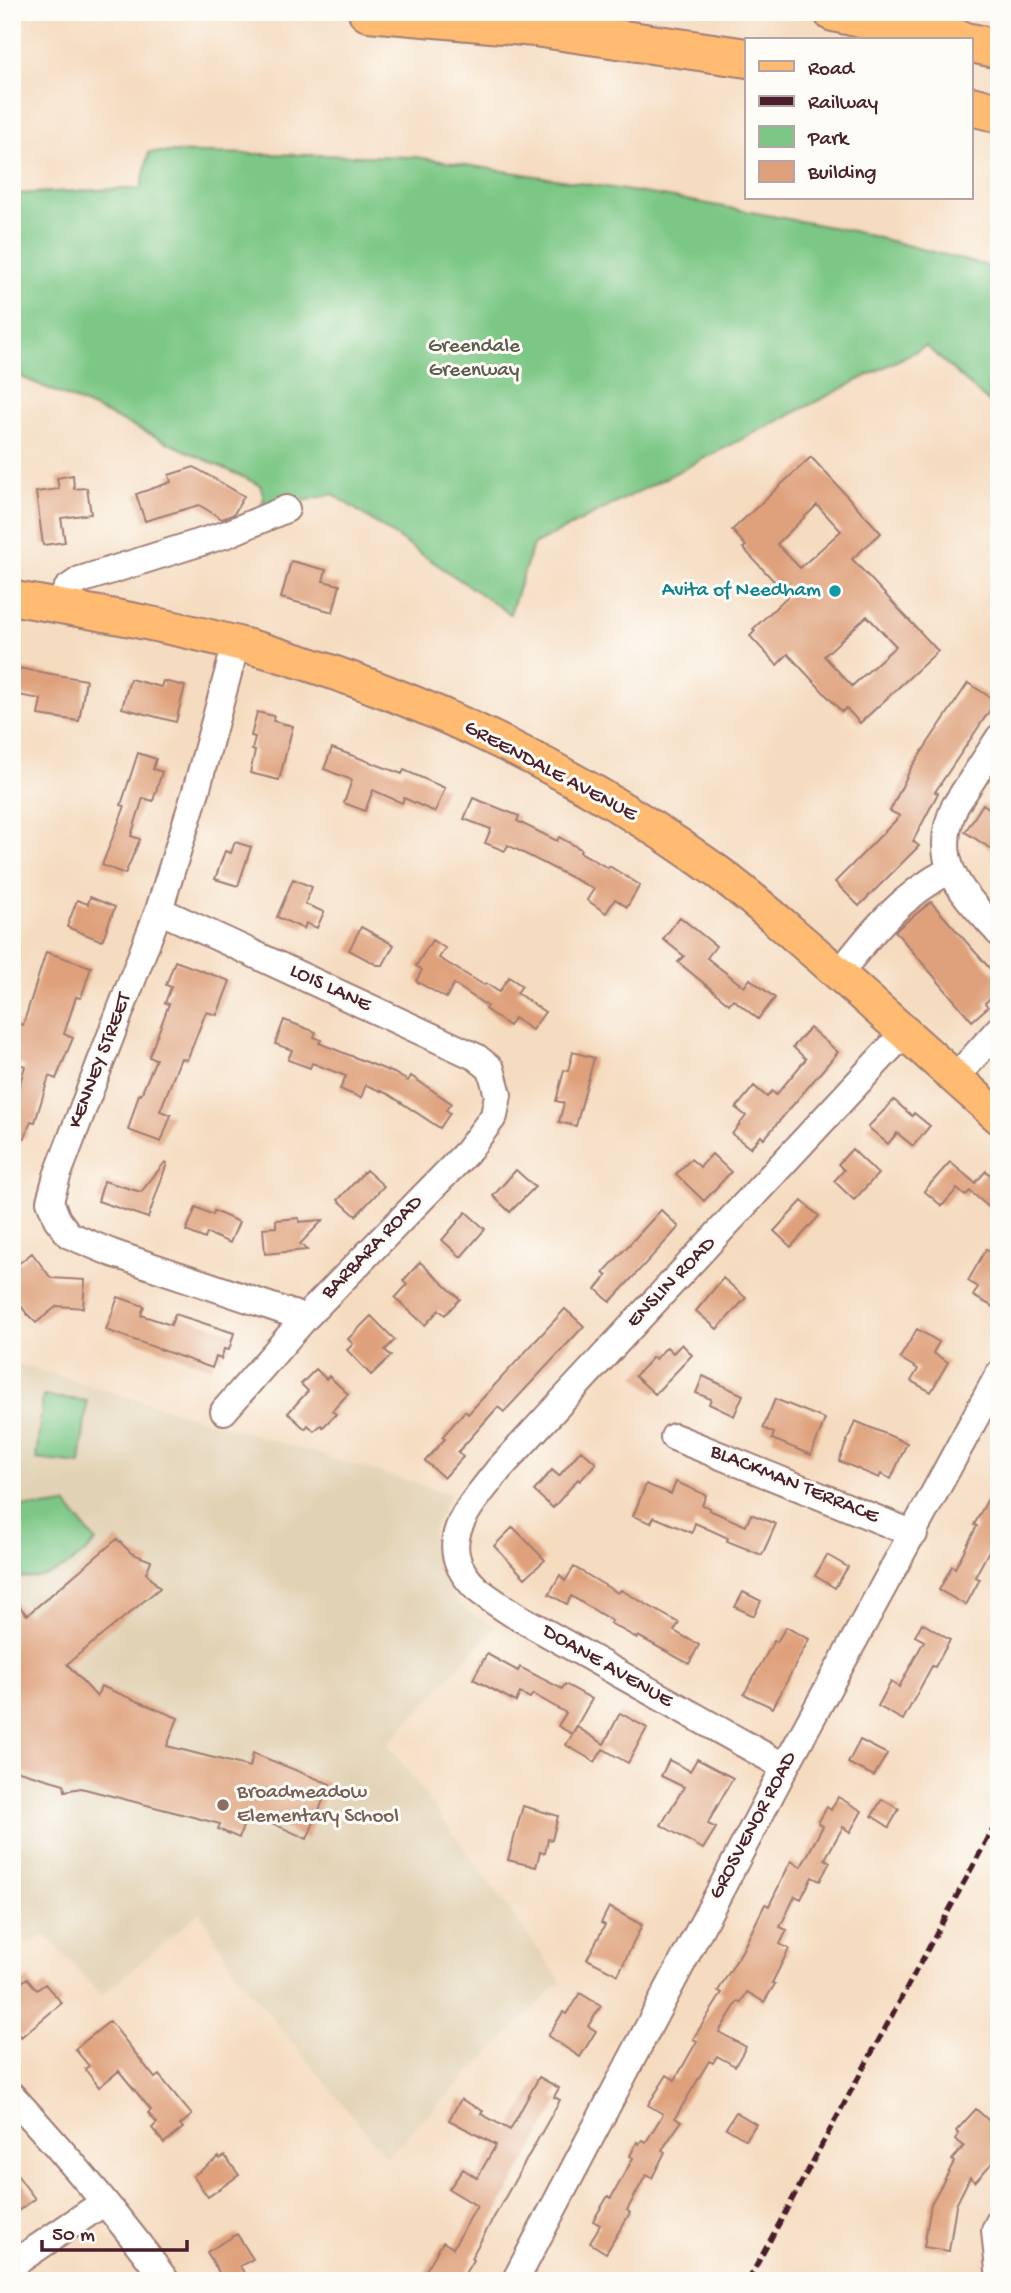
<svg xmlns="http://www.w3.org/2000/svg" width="1011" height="2293" font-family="'Gochi Hand',sans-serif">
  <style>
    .built { fill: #e2d2b4 }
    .green { fill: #7cc785; stroke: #637358; stroke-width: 2 }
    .building { fill: #dfa17b; fill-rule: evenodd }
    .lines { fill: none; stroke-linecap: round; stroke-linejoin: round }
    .minor-casing { stroke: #a07d75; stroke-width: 30 }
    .major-casing { stroke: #a07d75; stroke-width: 37 }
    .highway-casing { stroke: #a07d75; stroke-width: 42 }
    .minor { stroke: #fff; stroke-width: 26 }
    .major { stroke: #ffbb71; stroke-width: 33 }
    .highway { stroke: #ffbb71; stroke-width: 38 }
    .rail { stroke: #4a1f2b; stroke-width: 5; stroke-dasharray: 10 5; stroke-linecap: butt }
    .culture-dot { fill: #0f9aa8; stroke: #fdfcf7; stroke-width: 2.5 }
    .education-dot { fill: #8d6e63; stroke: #fdfcf7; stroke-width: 2.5 }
    .labels { text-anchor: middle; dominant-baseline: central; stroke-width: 6; stroke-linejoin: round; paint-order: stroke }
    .park-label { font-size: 21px; fill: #5c5a4a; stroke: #fdfcf7 }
    .culture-label { font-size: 21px; fill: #0d838f; stroke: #fdfcf7; text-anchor: end }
    .street-label { font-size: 21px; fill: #4a1f2b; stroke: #fdfcf7 }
    .education-label { font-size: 21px; fill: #785e54; stroke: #fdfcf7; text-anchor: start }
  </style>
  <rect width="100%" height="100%" fill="#fdfcf7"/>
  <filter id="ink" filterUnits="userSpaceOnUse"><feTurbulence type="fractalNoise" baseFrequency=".0143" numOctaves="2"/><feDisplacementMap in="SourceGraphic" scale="14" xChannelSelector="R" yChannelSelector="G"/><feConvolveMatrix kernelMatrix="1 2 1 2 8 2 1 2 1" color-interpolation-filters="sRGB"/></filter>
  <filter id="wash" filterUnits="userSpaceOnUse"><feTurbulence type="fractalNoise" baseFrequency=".00686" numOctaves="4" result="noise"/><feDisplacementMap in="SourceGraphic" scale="28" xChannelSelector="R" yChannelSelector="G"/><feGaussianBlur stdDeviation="1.57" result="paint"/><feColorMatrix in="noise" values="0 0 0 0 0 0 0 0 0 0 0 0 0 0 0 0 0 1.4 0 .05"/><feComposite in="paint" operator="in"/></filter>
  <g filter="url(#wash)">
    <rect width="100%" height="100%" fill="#f5dbbf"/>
    <path class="built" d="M12,1362l439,132 -17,32 -2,20 7,26 17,28 13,12 26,15 -107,117 173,237 -175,176 -148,-181 -38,-64 -99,84 -55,-61 -18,11 -16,-20z"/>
    <path class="green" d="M149,152l267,5 265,42 171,32 147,38v142l-73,-65 -393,199 -23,69 -177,-120 -73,17 4,-13 -4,-13 -164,-76 -84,-36v-179l129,-6z
      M43,1396l44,5 -7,63 -44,-5z
      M66,1504l30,38c-24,23 -48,42 -84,34v-70l32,1z"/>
    <g id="blocks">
      <path class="building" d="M811,457l70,76 -29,26 86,92 -78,72 -14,-15 -4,4 -54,-58 -11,11 -27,-29 5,-5 -2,-2 35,-33 -45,-48 3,-2 -14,-16zM817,505l24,26 -41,37 -23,-24zM867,616l29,30 -44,40 -28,-30z
        M194,467l50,29 -10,18 -12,5 -23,-14 -54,16 -9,-27 35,-12 -2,-7z
        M73,475l1,14 13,-1 4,26 -30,4 4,24 -22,3 -7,-53 23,-3 -2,-11z
        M291,561l35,9 -3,11 17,4 -7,27 -52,-14z
        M12,667l74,13 -7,41 -41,-6 3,-16 -29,-5z
        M130,679l31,8 2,-6 22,5 -9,36 -54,-14z
        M968,683l28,18 -61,91 3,1 -25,48 6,5 -60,60 -24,-24 65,-66 -10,-5 21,-43z
        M257,712l17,4 -1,5 20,5 -14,54 -29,-7 5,-22 -3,-1 3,-13 -4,-1z
        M332,748l70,26 2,-4 41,18 -10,24 -31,-14 -2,5 -29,-13 -8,21 -21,-8 8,-23 -28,-11z
        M138,753l18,6 -3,10 9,3 -9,29 -10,-3 -12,38 9,3 -15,35 -23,-9 23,-59 -4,-1z
        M473,798l46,18 -2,5 40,20 2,-4 22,12 -1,3 28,16 1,-2 31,19 -13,22 -12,-8 -9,14 -19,-13 7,-11 -86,-44 -3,6 -20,-8 6,-14 -27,-10z
        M983,804l16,11v39l-34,-22z
        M235,842l16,5 -13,39 -23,-7 10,-28 6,2z
        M293,879l19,8 -7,17 19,8 -7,16 -11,-5 -2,6 -27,-12z
        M90,897l25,10 -13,34 -35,-14 10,-27 11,4z
        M931,902l68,77v12l-14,12 3,4 -16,14 -77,-90z
        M680,917l36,29 -9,12 37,29 6,-8 25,19 -17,21 -25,-20 -4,5 -51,-42 6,-6 -21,-17z
        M361,927l33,18 -11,20h-6l-28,-15z
        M432,940l13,8 -6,10 45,27 2,-2 13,9 10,-15 13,9 -5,7 28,19 -13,18 -18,-12 -5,8 -24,-17 2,-3 -33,-22 -8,14 -30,-17 6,-11 -6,-4z
        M46,952l45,15 -10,31 -5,-1 -12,37 9,4 -17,41 -7,-3 -14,46 -4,-1 -6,17 -13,-4v-36l3,1 10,-33 -11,-4 3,-7 -5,-2v-17l6,-13 5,2z
        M175,961l55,20 -13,34 -11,-3 -19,48 -6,-2 -21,53 11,4 -10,27 -33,-12 11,-36 2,1 15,-36 -7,-2 20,-53 -4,-1 6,-16 -5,-2z
        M284,1020l32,12 -2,5 7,3 -2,3 75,30 14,8 3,-5 40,27 -5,7 4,3 -10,15 -52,-34 -22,-9 -5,13 -21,-9 6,-13 -34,-13 -2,5 -22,-8 4,-10 -17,-6z
        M810,1028l28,24 -74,87 -3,-3 -11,12 -18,-14 14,-18 -10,-8 18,-22 13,11 5,-6 4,4 30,-36 -13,-12z
        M573,1052l21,6 -18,68 -17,-4 5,-19 -8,-2 8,-31 4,1z
        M894,1100l18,16 2,-3 16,13 -17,20 -16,-13 -9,11 -20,-17z
        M852,1149l26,25 -24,26 -20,-19 10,-11 -6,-6z
        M712,1154l19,18 -27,29 -28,-27 15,-15 9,8z
        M165,1162l2,1 -19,55 -50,-17 6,-20 37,11z
        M950,1162l25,21 11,-12 13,12v33l-29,-25 -5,5 -8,-7 -15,17 -18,-15z
        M366,1170l18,16 -28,30 -18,-16z
        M516,1170l19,17 -25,25 -17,-16z
        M802,1201l17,15 -28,31 -17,-16z
        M196,1207l17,8 1,-4 25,11 -9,21 -23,-10 -2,6 -19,-8z
        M661,1210l18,17 -69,75 -14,-13 11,-13 -4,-3z
        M466,1212l19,17 -24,28 -19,-17z
        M299,1218v4l24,-2 -23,24 7,6 -42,4 -2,-26 13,-1v-7z
        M986,1249l13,7v54l-26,-14 5,-9 -10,-6z
        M32,1253l19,25 34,2 -2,28 -26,-2 -21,17 -9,-9 -15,-20v-25z
        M420,1262l40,37 -15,16 -6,-5 -14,15 -30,-27 12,-13 -4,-4z
        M723,1278l23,20 -29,31 -21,-18z
        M118,1297l26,9 -3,9 30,10 4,-11 59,19 -5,17 -5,-1 -3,10 -5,-2 -4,11 -106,-38z
        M565,1309l19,17 -80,86 -6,-5 -40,45 5,5 -19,21 -19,-17 20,-22 -3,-2 23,-26 3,3z
        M371,1316l24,24 -10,10 6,6 -20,19 -24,-25 6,-6 -5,-5z
        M917,1329l22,13 -6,11 15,9 -17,30 -20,-11 7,-12 -18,-11z
        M682,1344l10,11 -37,39 -20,-18 18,-19 2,2 12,-12 6,6z
        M316,1369l10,10 3,-3 19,18 -16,17 4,3 -13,13 -2,-2 -7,6 -6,-6 -3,4 -17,-16 20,-22 -7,-7z
        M703,1376l40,19 -9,21 -25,-12 2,-5 -15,-6z
        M775,1399l50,20 -14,36 -39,-16 2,-6 -11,-5z
        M855,1421l52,22 -16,36 -10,-5 -2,4 -40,-17z
        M581,1450l15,13 -16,18 -2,-2 -25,29 -19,-17 18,-21 7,6z
        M999,1478v54l-24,45 5,2 -14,26 -27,-15 13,-24 3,2 22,-42 -3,-1z
        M676,1482l30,13 -4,10 8,3 -1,2 37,16 5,-12 25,10 -14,31 -35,-14 1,-3 -33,-15 -3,10 -38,-16 -3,6 -18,-7 13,-32 25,10z
        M513,1527l32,33 -20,18 -31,-32z
        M117,1539l14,14 20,8 -5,12 14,15 -93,76 30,33 4,-11 77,32 -11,28 83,21 3,-14 77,31 -23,55 -59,-27 -9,26 -21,-9 2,-5 -139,-36 -16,3 -1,-7 -52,-15v-171l15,17z
        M827,1555l21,12 -13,21 -20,-12z
        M574,1567l44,26 3,-3 58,33 -5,8 25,14 -10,19 -51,-28 -1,2 -27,-15 2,-2 -41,-25 -4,8 -18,-10 11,-19 5,6z
        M743,1592l18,9 -7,15 -19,-9z
        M922,1623l28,17 -15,27 -3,-1 -29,54 -25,-14 13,-24 8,5 25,-46 -9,-5z
        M786,1627l23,12 -36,69 -29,-14 30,-53 3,1z
        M487,1654l31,17 2,-4 42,22 3,-5 27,15 -20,35 -14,-8 8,-13 -33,-19 -3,4 -10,-5 -4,9 -43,-23z
        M620,1713l27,15 -19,35 -25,-14 -8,13 -29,-17 11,-18 27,17z
        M860,1740l27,14 -13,22 -26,-13z
        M697,1759l36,19 -24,43 -1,3 8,4 -13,21 -42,-24 23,-38 -23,-11 8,-16 21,11z
        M838,1797l24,14 -12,21 -7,-5 -18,32 5,3 -10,19 -8,-4 -11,22 -6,-3 -15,31 7,3 -7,14 9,5 -17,34 3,1 -11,18 -17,-10 -6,11 -3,-2 -19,31 27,15 -11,19 -18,-10 -4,7 -4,-2 -34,57 6,4 -19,28 3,2 -13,26 -6,-3 -19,35 3,3 -24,40 -16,-10 10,-18 -7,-4 15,-25 3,2 22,-40 -3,-2 7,-14 2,2 3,-4 4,2 17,-28 -15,-9 19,-30 8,5 22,-39 -4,-2 29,-46 -4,-2 24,-40 23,-47 4,2 22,-45 10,6 22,-41 -5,-3 9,-16 4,3z
        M882,1799l17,10 -10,18 -17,-11z
        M523,1806l35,10 -6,24 -4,-1 -3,14 -5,-1 -4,15 -28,-7z
        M609,1907l33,18 -24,50 -31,-16 18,-34 -4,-2z
        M27,1978l10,12 8,-6 17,19 -41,34 -9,-10v-36z
        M580,1993l21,13 -13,20 8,5 -16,26 -32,-21 15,-24 3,2z
        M110,2021l45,57 4,-3 33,40 -12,10 3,3 -19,15 -12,-15 5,-5 -9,-10 3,-3 -32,-39 -20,16 -14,-18 4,-3 -14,-17z
        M539,2077l20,11 -5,9 6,3 -89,158 2,2 -10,17 -7,-4 -4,8h-12l-15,-9 18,-30 10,6 24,-42 -28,-17 14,-20 14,9 19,-33 -47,-25 12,-21 22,12 -2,3 29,16z
        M976,2109l22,20 -7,8 8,8v10l-24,27 -5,-5 -14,28 -7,46 -25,-4 7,-43 23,-42 -2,-2 12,-14 -9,-7 4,-5 -3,-3z
        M736,2112l20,12 -10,16 -20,-12z
        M225,2156l14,19 -31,22 -15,-21 26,-19 1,2z
        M12,2168l23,31 -23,16z
        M237,2234l16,25 -13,7 9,15h-25l-17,-29z"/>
    </g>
  </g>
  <g filter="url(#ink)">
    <use href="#blocks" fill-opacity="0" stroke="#a07d75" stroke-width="2"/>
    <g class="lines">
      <defs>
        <path id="minor" d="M58,606l9,-17 13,-9 147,-46 59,-25
          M236,644l-40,147 -37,119 -102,266 -7,25 7,18 12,16 43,18 193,65
          M999,738l-44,68c-26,57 8,87 44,127
          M159,910l317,147 15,12 7,26 -4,21 -27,36 -162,166 -81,93
          M839,974c32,-42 63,-79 111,-104
          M955,1078l44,-49
          M674,1437l240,97
          M785,1767l-272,-153c-12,-8 -25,-16 -36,-25 -47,-45 -8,-81 22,-120l405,-436
          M12,2096c54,59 107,120 154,185
          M999,2222l-4,8 4,40
          M12,2265l91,-62
          M515,2281l270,-514 214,-393"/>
        <path id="major" d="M12,598c86,15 174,30 257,54 160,47 315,123 450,221 35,26 68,56 101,84 60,53 119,107 179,160"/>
        <path id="highway" d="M368,12l167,15 212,31
          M833,12l128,28
          M971,43l28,6
          M971,106l28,7"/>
      </defs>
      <use href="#minor" class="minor-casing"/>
      <use href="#major" class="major-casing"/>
      <use href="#highway" class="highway-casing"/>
      <use href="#minor" class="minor"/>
      <use href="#major" class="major"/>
      <use href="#highway" class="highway"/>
      <path class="rail" d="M748,2281l251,-463"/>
    </g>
  </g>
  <circle class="culture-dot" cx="835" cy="591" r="7"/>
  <circle class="education-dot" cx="223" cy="1805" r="7"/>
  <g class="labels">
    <g class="park-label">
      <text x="474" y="347">Greendale<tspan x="474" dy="24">Greenway</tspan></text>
    </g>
    <g class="culture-label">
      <text x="821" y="591">Avita of Needham</text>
    </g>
    <g class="street-label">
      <text transform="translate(550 772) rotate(28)">GREENDALE AVENUE</text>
      <text transform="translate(330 989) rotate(25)">LOIS LANE</text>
      <text transform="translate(101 1061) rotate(-69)">KENNEY STREET</text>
      <text transform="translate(373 1248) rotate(-46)">BARBARA ROAD</text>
      <text transform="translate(672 1283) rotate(-46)">ENSLIN ROAD</text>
      <text transform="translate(794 1485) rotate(22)">BLACKMAN TERRACE</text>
      <text transform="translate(607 1667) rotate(30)">DOANE AVENUE</text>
      <text transform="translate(754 1826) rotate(-62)">GROSVENOR ROAD</text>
    </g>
    <g class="education-label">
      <text x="237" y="1793">Broadmeadow<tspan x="237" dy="24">Elementary School</tspan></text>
    </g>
  </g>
  <rect width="1011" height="2293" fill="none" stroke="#fdfcf7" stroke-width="42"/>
  <rect x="745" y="38" width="228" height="161" fill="#fdfcf7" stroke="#b5a4a5" stroke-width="2"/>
  <rect x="759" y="61" width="35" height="10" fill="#ffbb71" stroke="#b5a4a5" stroke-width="2"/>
  <text x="808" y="74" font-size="21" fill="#4a1f2b">Road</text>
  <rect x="759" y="96" width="35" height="10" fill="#4a1f2b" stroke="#b5a4a5" stroke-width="2"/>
  <text x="808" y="108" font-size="21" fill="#4a1f2b">Railway</text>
  <rect x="759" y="126" width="35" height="21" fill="#7cc785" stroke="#b5a4a5" stroke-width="2"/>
  <text x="808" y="144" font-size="21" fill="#4a1f2b">Park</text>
  <rect x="759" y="161" width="35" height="21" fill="#dfa17b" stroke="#b5a4a5" stroke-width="2"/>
  <text x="808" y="178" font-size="21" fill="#4a1f2b">Building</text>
  <path d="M42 2240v10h145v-10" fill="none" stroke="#4a1f2b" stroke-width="3.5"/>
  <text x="52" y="2240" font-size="21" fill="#4a1f2b" stroke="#fdfcf7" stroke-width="5" paint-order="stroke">50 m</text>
</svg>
